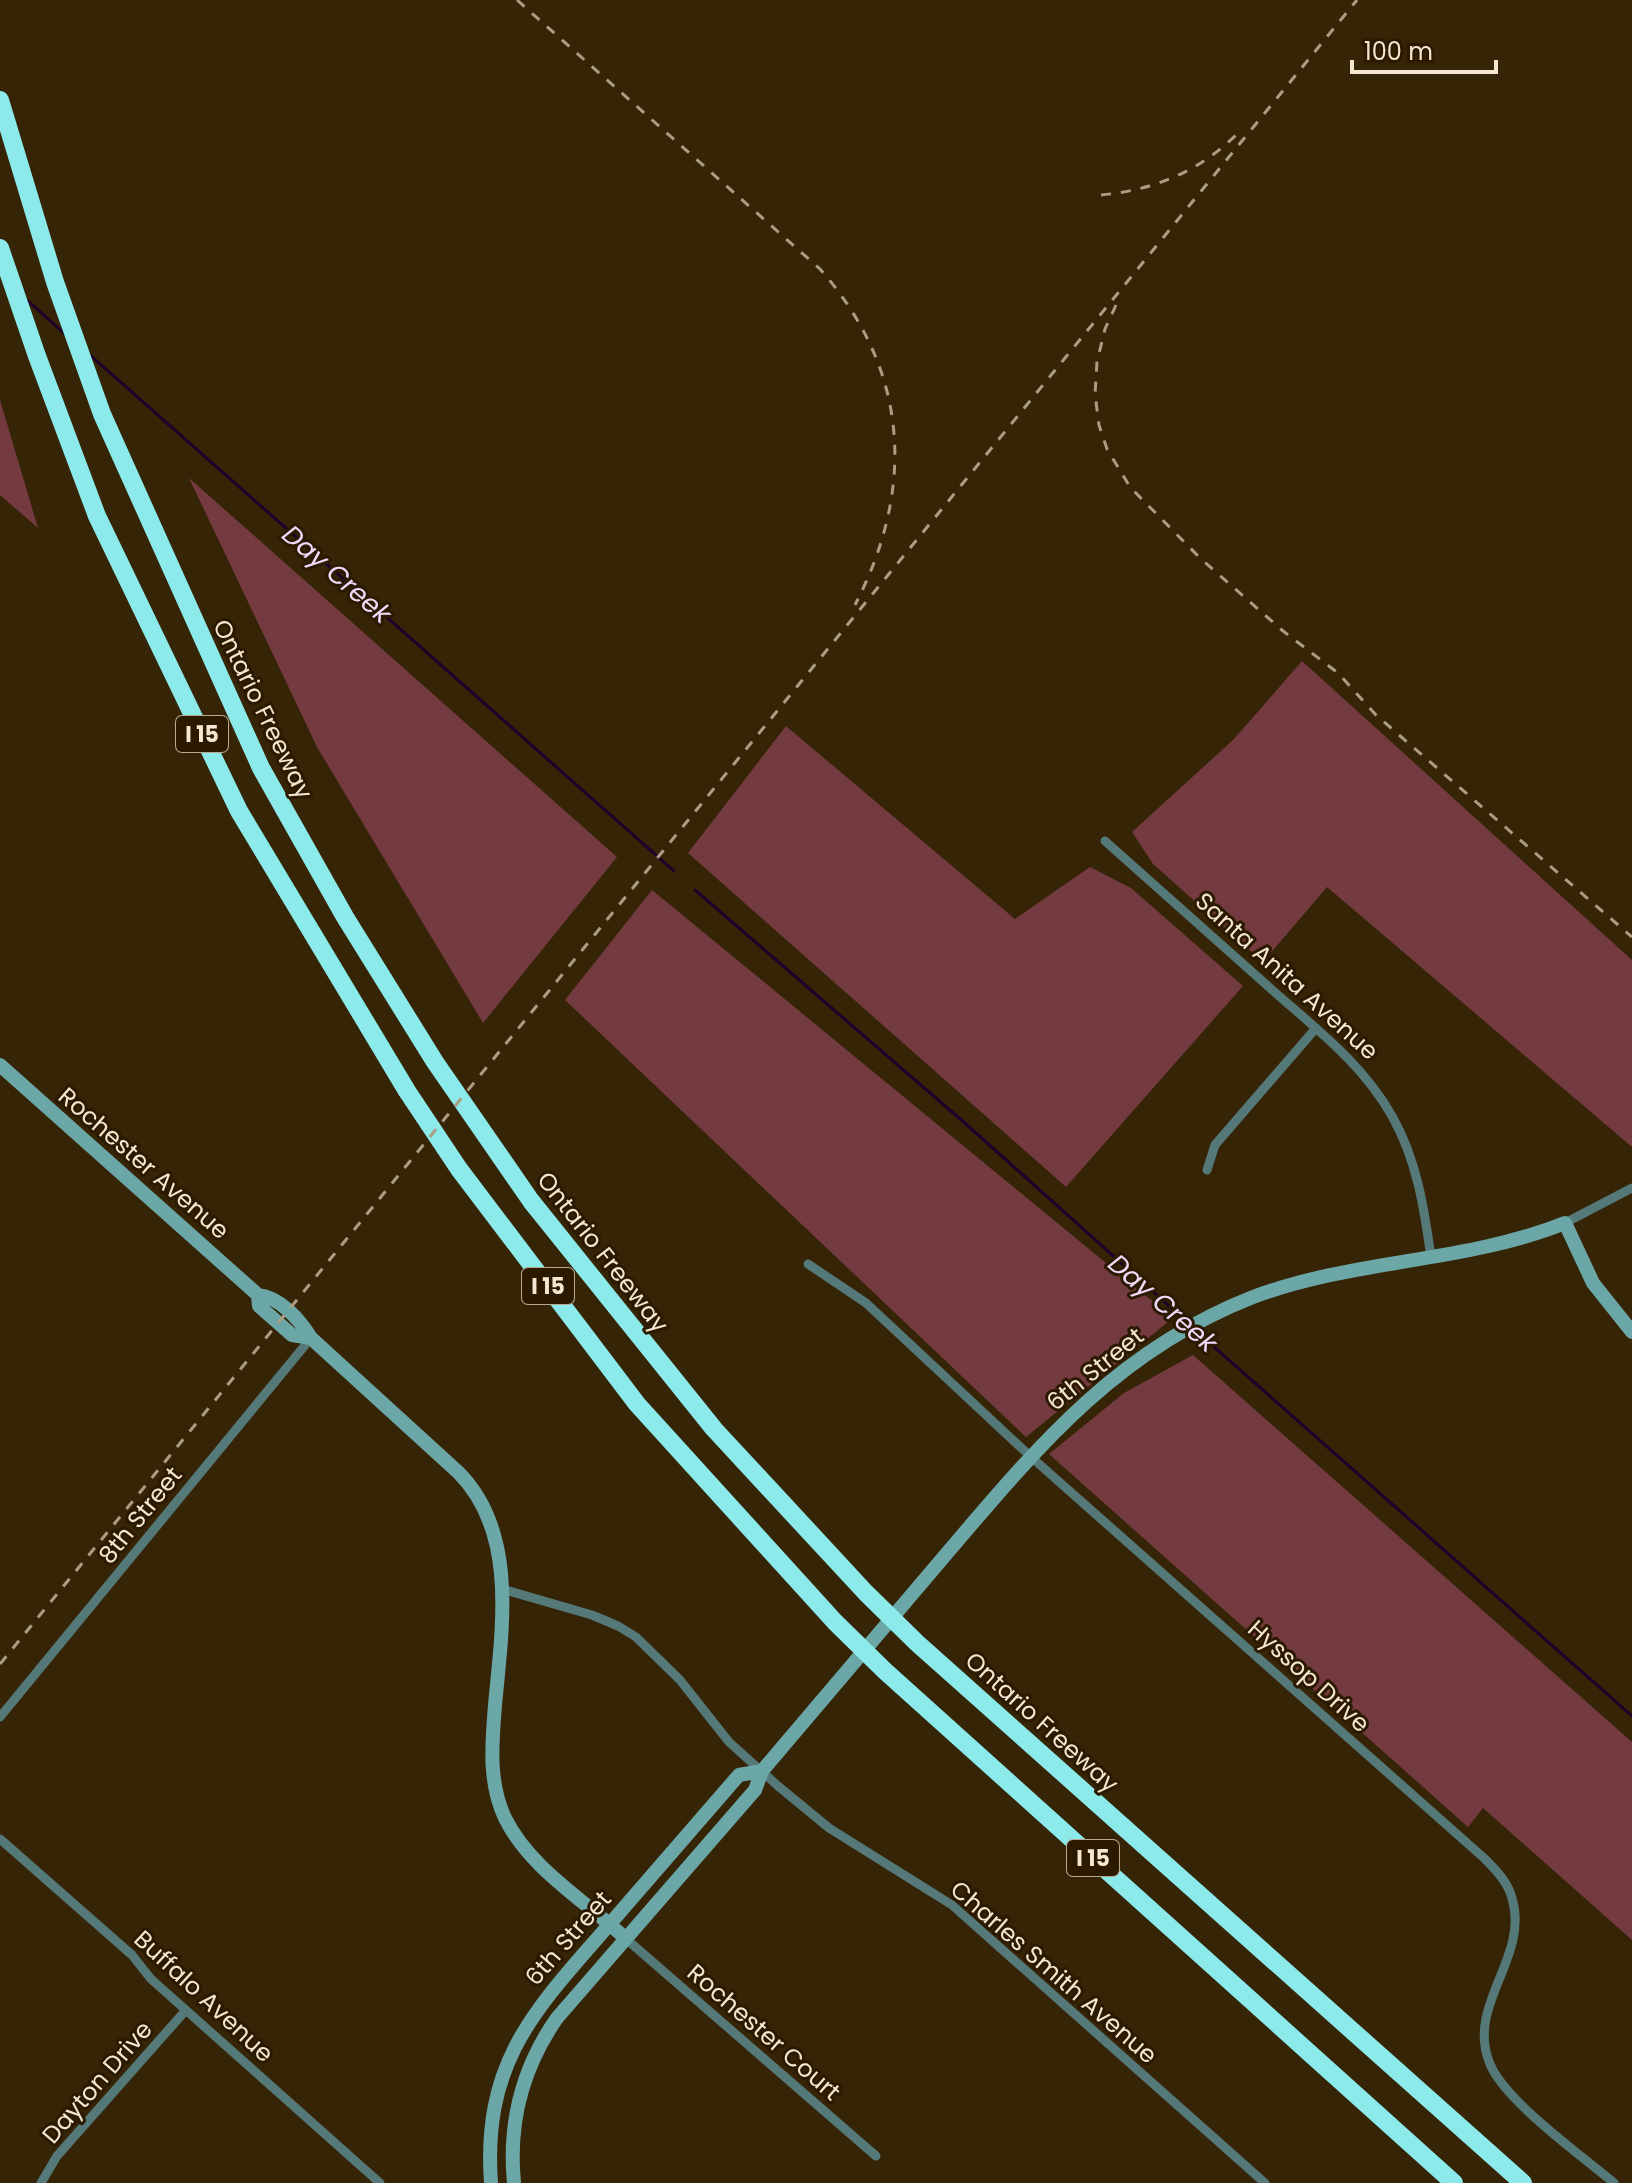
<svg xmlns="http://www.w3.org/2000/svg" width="1632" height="2183" font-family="Poppins,sans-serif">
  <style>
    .green { fill: #733a3f }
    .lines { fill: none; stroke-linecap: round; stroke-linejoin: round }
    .stream { stroke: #1e002a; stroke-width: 3 }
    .street { stroke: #557978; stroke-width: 9 }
    .secondary { stroke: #6ba7a6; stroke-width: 14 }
    .highway { stroke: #8cebea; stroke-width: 18 }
    .rail { stroke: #ac9c84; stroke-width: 3; stroke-dasharray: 10 10; stroke-linecap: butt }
    .labels { text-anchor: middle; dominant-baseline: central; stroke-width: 6; stroke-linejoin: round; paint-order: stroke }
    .shield { fill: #2c1a00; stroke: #b9a993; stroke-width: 2 }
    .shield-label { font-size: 22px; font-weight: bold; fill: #f5e6d2 }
    .street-label { font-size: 24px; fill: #f5e6d2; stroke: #2c1a00 }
    .water-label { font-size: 26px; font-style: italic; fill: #efdafa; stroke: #2c1a00 }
  </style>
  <rect width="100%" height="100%" fill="#362407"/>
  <path class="green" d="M0,400l38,128 -38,-33z
    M189,478l428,379 -134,166 -166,-276z
    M1302,661l330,299v187l-305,-260 -64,75 -110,-98 -21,-32 102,-93z
    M786,726l229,193 75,-52 41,21 112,98 -177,201 -378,-334z
    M652,890l521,428 -147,119 -461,-437z
    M1193,1355l439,387v198l-149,-132 -15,19 -419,-373 75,-61z"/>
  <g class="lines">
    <path class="stream" d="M27,300l39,35
      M90,355l584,516
      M695,890l271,234 222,199
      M1196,1331l436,385"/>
    <path class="street" d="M1105,841c55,49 110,98 165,147 45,40 92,75 122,128 25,44 32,92 39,141
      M1207,1170l8,-25 101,-117
      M1565,1223l67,-35
      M808,1264l58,39 164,153 454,402c11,11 24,24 28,40 18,60 -47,107 -22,166 15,37 91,91 124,119
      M502,1589l90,26 26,11 18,11 44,43 49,62 49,44 51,42 123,77 313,278
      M0,1717l311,-379
      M0,1839l132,116 19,24 229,204
      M625,1938l251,218
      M41,2183l16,-27 129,-146"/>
    <path class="secondary" d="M0,1065l258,230c22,2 42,25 53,43l148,135c59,60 43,156 36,232 -3,38 -7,77 10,113 25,51 81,83 120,120
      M258,1295l1,11 33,29 19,3
      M491,2183c-9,-126 48,-177 124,-265 42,-48 83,-96 124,-143l23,-4
      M514,2183c-6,-61 8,-115 43,-165l198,-228 7,-19c60,-71 120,-142 180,-212 93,-109 173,-208 311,-262 101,-38 212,-34 312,-74l28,60 39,49"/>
    <path class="highway" d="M0,100l55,182 47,132 159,354 84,149 90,145 96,139 183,228 152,164 51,50 606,540
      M0,248l37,108 60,160 142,295 168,280 52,78 178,235 198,218 50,49 569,512"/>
    <path class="rail" d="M517,0l303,269c89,101 96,218 35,336
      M1101,195c53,-5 98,-23 137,-62
      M1116,305l-11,24 -8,33 -2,32 4,31 8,24 23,38 70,71 83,73 55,42 38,42 256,222
      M0,1664l1357,-1664"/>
  </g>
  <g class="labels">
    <g class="shield">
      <rect x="176" y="716" width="52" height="36" rx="6"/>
      <rect x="522" y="1268" width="52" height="36" rx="6"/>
      <rect x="1067" y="1840" width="52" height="36" rx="6"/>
    </g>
    <g class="shield-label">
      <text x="202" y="734">I 15</text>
      <text x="548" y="1286">I 15</text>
      <text x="1093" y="1858">I 15</text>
    </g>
    <g class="street-label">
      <text transform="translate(263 709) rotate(64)">Ontario Freeway</text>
      <text transform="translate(1287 976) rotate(42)">Santa Anita Avenue</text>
      <text transform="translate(144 1163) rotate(41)">Rochester Avenue</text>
      <text transform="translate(603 1252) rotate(52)">Ontario Freeway</text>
      <text transform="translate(1095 1369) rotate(-39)">6th Street</text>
      <text transform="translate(140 1515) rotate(-51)">8th Street</text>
      <text transform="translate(1309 1676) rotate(42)">Hyssop Drive</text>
      <text transform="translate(1042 1722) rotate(42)">Ontario Freeway</text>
      <text transform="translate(568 1938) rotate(-49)">6th Street</text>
      <text transform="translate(1054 1972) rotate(41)">Charles Smith Avenue</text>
      <text transform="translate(204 1996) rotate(43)">Buffalo Avenue</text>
      <text transform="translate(764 2032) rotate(41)">Rochester Court</text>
      <text transform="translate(97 2082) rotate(-49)">Dayton Drive</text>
    </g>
    <g class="water-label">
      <text transform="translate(337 574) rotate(41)">Day Creek</text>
      <text transform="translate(1163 1303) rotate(41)">Day Creek</text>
    </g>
  </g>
  <path d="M1352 60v12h144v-12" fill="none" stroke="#f5e6d2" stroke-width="4"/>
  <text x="1364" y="60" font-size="24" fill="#f5e6d2" stroke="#2c1a00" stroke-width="6" paint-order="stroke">100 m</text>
</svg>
